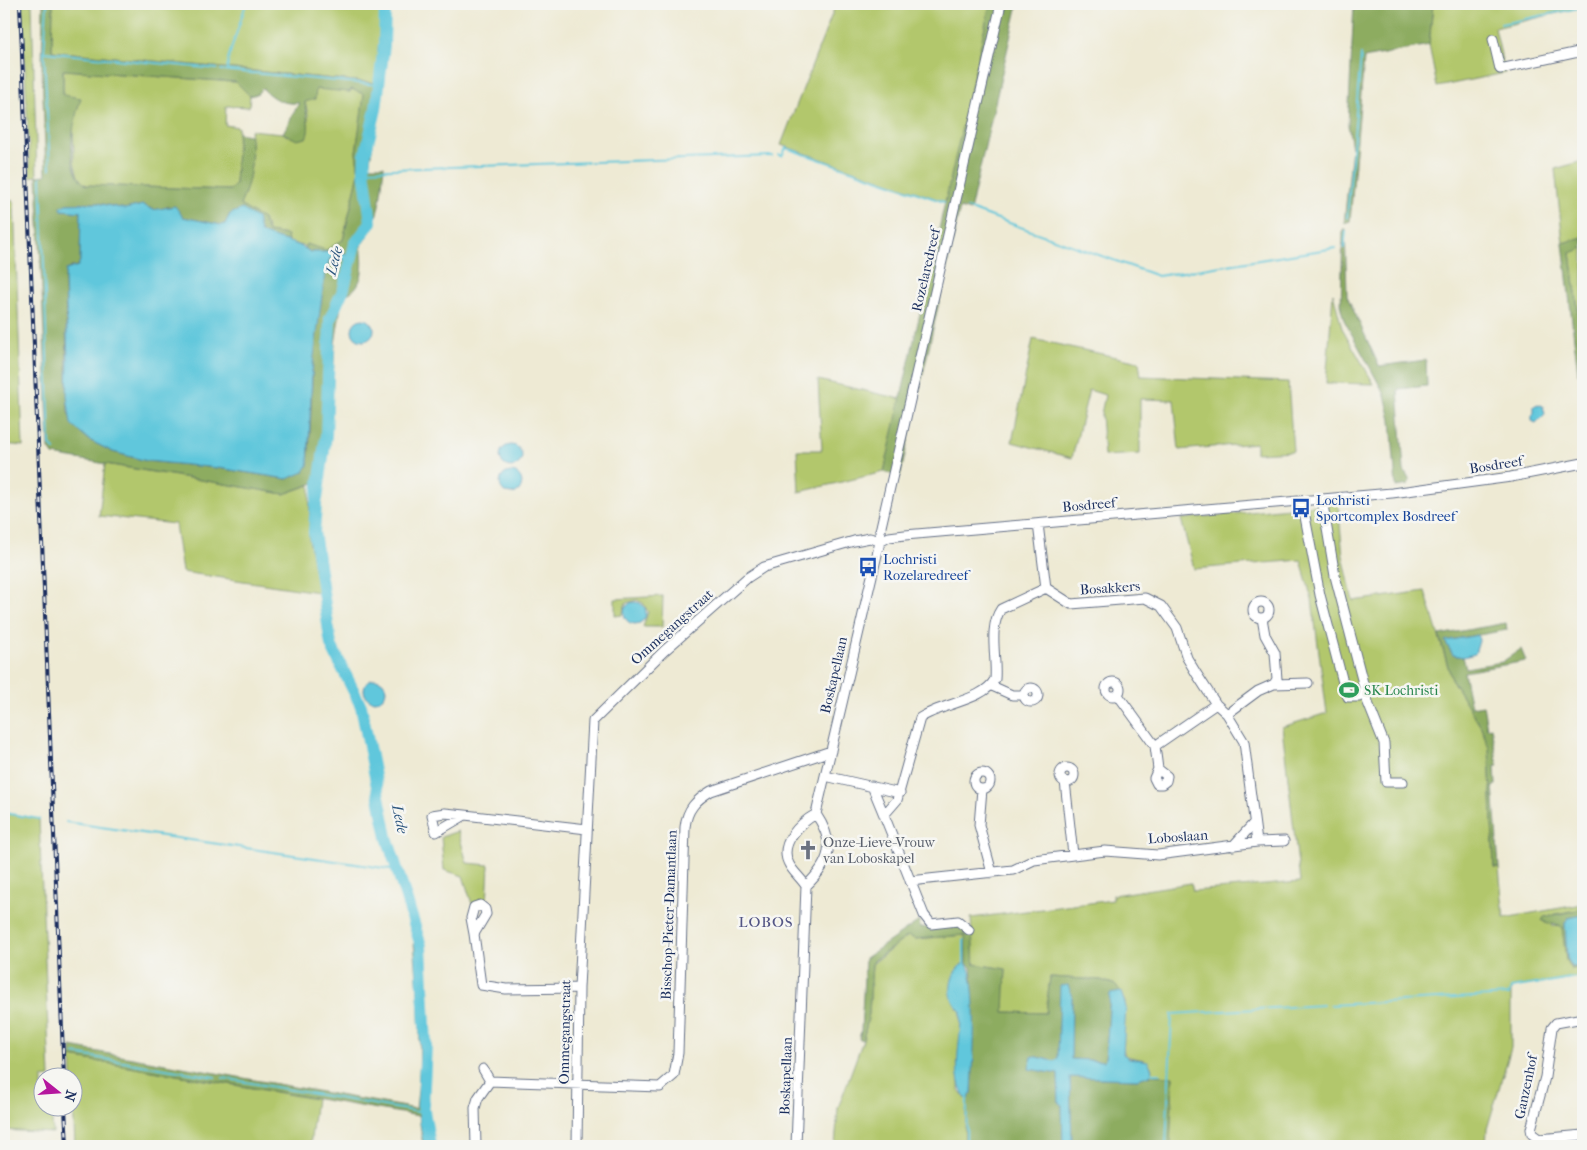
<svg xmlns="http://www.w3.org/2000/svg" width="1587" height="1150" font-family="'IM FELL French Canon',serif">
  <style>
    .green { fill: #b2c76c; stroke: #667b65 }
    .forest { fill: #8dac60; stroke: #546e5f; fill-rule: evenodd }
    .water { fill: #60c7dc; stroke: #3e7b9d }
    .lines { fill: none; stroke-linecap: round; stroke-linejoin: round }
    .stream { stroke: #60c7dc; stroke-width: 2 }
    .river { stroke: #60c7dc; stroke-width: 12 }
    .minor-casing { stroke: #657087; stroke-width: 11 }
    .minor { stroke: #fff; stroke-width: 9 }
    .rail-casing { stroke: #1b2f5e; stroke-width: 4 }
    .rail { stroke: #f6f6f2; stroke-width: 2; stroke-dasharray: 5.5; stroke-linecap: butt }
    .labels { text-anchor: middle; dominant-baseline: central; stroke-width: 5; stroke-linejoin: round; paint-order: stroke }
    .street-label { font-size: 14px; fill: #1b2f5e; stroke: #f6f6f2 }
    .transit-label { font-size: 14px; fill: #164399; stroke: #f6f6f2; text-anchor: start }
    .leisure-label { font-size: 14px; fill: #27864d; stroke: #f6f6f2; text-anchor: start }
    .worship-label { font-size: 14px; fill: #5b616d; stroke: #f6f6f2; text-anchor: start }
    .water-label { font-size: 15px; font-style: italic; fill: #2c557e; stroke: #f6f6f2 }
    .neighbourhood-label { font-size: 15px; letter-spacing: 1px; fill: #535585; stroke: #f6f6f2 }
  </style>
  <rect width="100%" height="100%" fill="#f6f6f2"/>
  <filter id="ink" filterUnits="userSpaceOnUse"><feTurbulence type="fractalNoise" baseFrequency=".02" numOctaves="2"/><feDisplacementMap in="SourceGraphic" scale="10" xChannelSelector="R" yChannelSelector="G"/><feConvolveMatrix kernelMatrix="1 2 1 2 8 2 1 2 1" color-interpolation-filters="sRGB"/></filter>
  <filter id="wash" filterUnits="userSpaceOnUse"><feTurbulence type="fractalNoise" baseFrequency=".0096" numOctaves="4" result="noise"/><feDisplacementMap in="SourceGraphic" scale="20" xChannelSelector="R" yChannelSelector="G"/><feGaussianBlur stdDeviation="1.12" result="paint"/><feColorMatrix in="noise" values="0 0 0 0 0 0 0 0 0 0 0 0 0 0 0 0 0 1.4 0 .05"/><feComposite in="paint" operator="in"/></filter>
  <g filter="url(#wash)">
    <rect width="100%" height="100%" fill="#eeead4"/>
    <path class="green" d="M22,4h10l5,172 -7,1z
      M53,4h329l-7,79 -323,-32z
      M836,4h154l-44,198 -165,-57z
      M1433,4h150v3l-88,21 10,45 -68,14 -8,-42z
      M63,70l173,12 14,14 -1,11 -23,-1 -1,19 13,2 -3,58 -5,5 -144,-5 -7,-5 -5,-18 -1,-39 -10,-28z
      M316,88l34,4 1,-3 13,5v7l-8,51 3,21 -16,67 -17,10 -38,-7 -1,-8 -19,-3 -2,-8 -26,-19c11,-24 14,-50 10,-75l33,3 4,3 21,-8v-13l-3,-13z
      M1583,161v76l-20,6 -8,-74z
      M4,199l10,2 9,245 -19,-2z
      M1583,248v103l-12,-99z
      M1333,293l9,35 32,56 -48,-1z
      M1033,339l106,23 2,14 147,6 5,69 -37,2v-10l-77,7 -5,-50 -34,-1v55l-36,2 -3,-42 4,-19 -16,-5 -17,68 -60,-16z
      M818,380l83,19 -17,73 -85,20 -2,-42h25z
      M105,464l179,30 26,-9 -1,54 9,53 -136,-20 -7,-48 -76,-8z
      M1338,503l5,53 10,45 72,-10 27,89 29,47 8,20 5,121h5l5,50 79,-14v5l-28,5 -3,12 10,1 6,39 15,1v9l-72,12v60l-24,81 -1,17h-316l3,-69 -23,-2 2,-6 -7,-9 -20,-4 -3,-12 3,-42 -9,-17 -15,-5 -51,-3 -4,36 -43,-1 3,-43 -32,-5 -3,-46 142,-18v-5l78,-12 2,8 107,-9 -18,-155 45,-14 -15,-113 -11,-40 -107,9 -13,-50z
      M663,596l-1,31h-19l5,-15 -5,-9 -6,-3 -11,3 -4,12 -7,1v-17z
      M4,813l35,6 11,258 -8,1v30h9l2,25 -49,-3z
      M458,831l9,32 22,2 -2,40 -15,-1 -9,-28 -19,-6 -3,-33z
      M966,935v28l-4,1 -8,40 7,8 -2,78 8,10 -3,46h-129l3,-38 25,-68 6,-26 3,-50 36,-28 7,3z
      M71,1057l245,42 -6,47h-235z"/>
    <path class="forest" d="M43,4h10l-1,47 323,32 -7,58 5,3 -4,22h15c-3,28 -4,57 -23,79 3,19 4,44 -17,50l-2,4 -7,45 -5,87 -8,49 -38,14 -231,-39 -4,-6 -12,-273 9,-1 -4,-104zM63,70l173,12 14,14 7,-2 5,-6c12,12 20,16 37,15l-16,30 14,7 9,-2c6,-10 -1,-25 -1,-36l10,-3 1,-10 34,3 1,-3 13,5 -8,58 3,21 -16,67 -17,10 -20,-6 -1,4 5,4h28l10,2 1,5 -19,-1c-22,65 -16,139 -22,207l-21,14 -69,-11 -71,-7 -34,-9 -24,-12 -21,-27 -3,-135 6,-11 7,-1 2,-5 1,-49 -19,-2 4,-6 32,-1 27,6 18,-4c10,5 15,7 26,1l14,11 38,8 4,-1 5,-10 28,13c4,10 21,14 30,15l-1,-7 -19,-3 -5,-13 -23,-14c10,-21 14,-47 10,-70l-12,-2 -3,52 -5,5 -144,-5c-23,-16 -13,-64 -5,-87l-18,-3z
      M990,4h28l-48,207 -10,-3 -60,269 -16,-5z
      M1354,4h79l-4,41 -65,13 -14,163 -6,2 8,-75 -4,-23z
      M1343,229h2l2,67 32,70 47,-6 1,26 -29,3 6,81 6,11 -2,4 -12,2 -5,-67 -6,-25 -41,-75 -3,-11z
      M1583,237v11l-12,5 12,98v22l-5,1 -15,-131z
      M1506,623l1,7 -62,11 8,14 10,2 3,11 36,-6 19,-13 5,12 -62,11 7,35 12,-2 4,23 4,-1 7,39h-3l1,19 -3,1 6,82h-5l-5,-121 -8,-20 -29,-47 -13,-45z
      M1583,909v6l-15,3 -3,5 2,35 10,9 6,-1 -11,3 -6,-8 -4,-34 -20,-6 2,-4z
      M919,921l1,7 37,-4 15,6 2,34 32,5 -2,43 42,1 4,-36 51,3 15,5 5,7 -11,3c-1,11 -3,61 -6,66l-33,-2 1,-63 -14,32 2,6 -2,25 -4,2 -22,-5 -3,13 29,5 1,29 3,2 1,41h-99l3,-46 5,-7 1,-30 -1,-87 -1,-9 -5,-4 -1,-28 -50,4 -7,-3 -33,24 -3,4 -3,50 -6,26 -4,-1 2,-8 4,-73z
      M414,943h4l5,58 -1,109 5,36h-4l-4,-30 -348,-59v-10l345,62c7,-55 3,-112 -2,-166z
      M1150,1075l23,1 -3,70h-98l-2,-69 68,2z"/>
    <path class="water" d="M97,203l28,6 18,-4 10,5 22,-4 8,11 38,8 4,-1 5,-10 12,-5 15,9 3,14c15,8 37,9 50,20h28l10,2 1,6 -19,-2 -5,15 -13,98 -4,94 -4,7 -17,7 -69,-11 -71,-7 -34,-9 -24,-12 -18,-16 -4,-28 1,-36 -3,-82 1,-8 12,-4 2,-5 1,-49 -19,-2 -2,-3 6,-3z
      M352 330a11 11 0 1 1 22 0a11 11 0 1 1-22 0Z
      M1538,404l5,2 2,8 -9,9 -4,-2v-6l2,-2v-7z
      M500 456a11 11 0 1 1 22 0a11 11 0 1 1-22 0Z
      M500 483a11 11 0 1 1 22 0a11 11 0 1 1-22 0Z
      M624 613a11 11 0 1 1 22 0a11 11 0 1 1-22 0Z
      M1478,635l1,6 -4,13 -12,3 -10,-2 -8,-14z
      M364 690a11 11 0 1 1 22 0a11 11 0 1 1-22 0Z
      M1583,915v51l-11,1 -5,-9 -2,-35 3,-5z
      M966,963c13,13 7,108 6,130l-5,7c-18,-24 -5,-59 -6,-88 -3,-4 -7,-8 -9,-13 -4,-12 1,-33 14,-36z
      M1068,985l4,11 -1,63 33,2c3,-5 5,-56 6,-67l11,-2 5,15 -3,47 6,4 19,3 4,8 -2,6 -12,4 -68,-2 2,69h-9l-1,-41 -3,-2 -1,-29 -29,-5 3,-13 22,5 4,-2 2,-73z"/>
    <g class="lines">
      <path class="stream" d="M1501,24l82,-17
        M44,52l3,-48
        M228,59l18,-55
        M221,70l158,15
        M227,70l1,-8
        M779,155l3,1 4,-8 158,54
        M50,169l-6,-117 173,17
        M364,170l408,-14
        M41,177l9,268 5,5
        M967,208l191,68 177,-28
        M1347,218l14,-163
        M1344,248l2,-17
        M4,813l35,6
        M66,822l331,48
        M964,966v-26
        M1330,1005l179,-10 2,-7 72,-12
        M74,1054l141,23
        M1149,1072l11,2
        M223,1078l201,35
        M966,1146l1,-48
        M1166,1146l6,-132 151,-9"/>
      <path class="river" d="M317,499l9,-63 4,-117 14,-31 11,-44 16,-22 -7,-52 1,-15 11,-46 8,-64 1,-41
        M316,504l-2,28 17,113 30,61 26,131 34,109 5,99 -3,60 7,41"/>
    </g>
  </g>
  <g filter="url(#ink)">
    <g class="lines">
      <defs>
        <path id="minor" d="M1493,39l7,30 83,-18
          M1302,501l18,94 25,95 3,7h11l5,-4v-6l-29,-111 -13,-77
          M1038,524l8,64
          M880,542l9,-5 16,-2 487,-42 119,-16 72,-14
          M1046,588l25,16 74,-6 16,8 16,22 10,30 9,15 20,31 11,10 17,28 13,100
          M1253 610a8 8 0 1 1 16 0a8 8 0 1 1-16 0Z
          M1106 689a7 7 0 1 1 14 0a7 7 0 1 1-14 0Z
          M1274,684l34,-1
          M992,686l20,9h11
          M1024 695a7 7 0 1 1 14 0a7 7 0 1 1-14 0Z
          M1364,693l20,50 2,39h17
          M1118,695l37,51 61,-42
          M1227,714l31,-23 16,-7 3,-5 -2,-26 -10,-18 -3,-17
          M1155,746l3,23
          M1060 775a7 7 0 1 1 14 0a7 7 0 1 1-14 0Z
          M1158,769l9,7 -1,5 -4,3h-5l-3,-6z
          M974 781a8 8 0 1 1 16 0a8 8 0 1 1-16 0Z
          M825,776l75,17
          M1065,781l8,74
          M872,786l12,29 13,-15 23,-82c21,-15 64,-17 75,-39 2,-22 -7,-51 6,-70l45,-21
          M982,789l-3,36 13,48
          M465,815l-29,17 -4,-17 13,-2 20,2 122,14
          M884,815l40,100 7,9 27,-3 11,9
          M1233,846l20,-22
          M910,881l103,-11 21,-10 39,-5 32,-4 53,4 99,-13 27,-1
          M806,886c25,-24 30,-42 10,-72l64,-272v-11l121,-527
          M474,934l-3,-16 3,-11 6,-2 5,4 1,5 -12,20 7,51 25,4 73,-1
          M1583,1018l-27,5 -4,5 -7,49 -14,52 1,5 7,5 44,-4
          M483,1069l7,12
          M476,1146l-1,-38 3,-10 12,-17 170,6 14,-12 4,-22 7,-226c2,-18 11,-27 26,-36l120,-40
          M577,1146l2,-158 14,-267 71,-70 83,-73 17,-11 90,-26 16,-3 10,4
          M796,1146l10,-260c-5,-8 -13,-14 -17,-22 -11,-20 11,-41 27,-50"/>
      </defs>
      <use href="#minor" class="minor-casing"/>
      <use href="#minor" class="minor"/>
      <defs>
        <path id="rail" d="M20,4l44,1074
          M65,1108l2,38"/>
      </defs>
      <use href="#rail" class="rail-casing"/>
      <use href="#rail" class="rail"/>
    </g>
  </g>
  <defs>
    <symbol id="bus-bare" viewBox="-9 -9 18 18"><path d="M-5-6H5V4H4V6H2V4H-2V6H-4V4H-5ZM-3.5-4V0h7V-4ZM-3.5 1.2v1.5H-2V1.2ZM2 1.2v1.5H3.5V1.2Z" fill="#1a4fb4" stroke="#f6f6f2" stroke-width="2.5" paint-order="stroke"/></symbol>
    <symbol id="stadium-bare" viewBox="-9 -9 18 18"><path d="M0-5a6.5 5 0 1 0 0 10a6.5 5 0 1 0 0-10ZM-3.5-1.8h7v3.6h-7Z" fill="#2e9e5b" stroke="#f6f6f2" stroke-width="2.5" paint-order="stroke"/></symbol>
    <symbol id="church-bare" viewBox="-9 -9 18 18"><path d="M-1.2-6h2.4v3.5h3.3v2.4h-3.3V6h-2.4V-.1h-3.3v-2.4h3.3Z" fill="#6b7280" stroke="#f6f6f2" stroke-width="2.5" paint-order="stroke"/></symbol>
  </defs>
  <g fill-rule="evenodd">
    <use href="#bus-bare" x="1287" y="494" width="28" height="28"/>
    <use href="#bus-bare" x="854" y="553" width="28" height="28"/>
    <use href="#stadium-bare" x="1335" y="676" width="28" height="28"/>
    <use href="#church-bare" x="794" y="836" width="28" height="28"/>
  </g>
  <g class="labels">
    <g class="street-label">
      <text transform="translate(926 270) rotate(-77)">Rozelaredreef</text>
      <text transform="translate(1496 465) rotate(-9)">Bosdreef</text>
      <text transform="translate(1089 505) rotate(-5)">Bosdreef</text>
      <text transform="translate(1110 588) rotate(-4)">Bosakkers</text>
      <text transform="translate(672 627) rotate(-42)">Ommegangstraat</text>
      <text transform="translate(834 675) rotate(-77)">Boskapellaan</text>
      <text transform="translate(1178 837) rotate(-4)">Loboslaan</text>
      <text transform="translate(669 915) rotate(-88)">Bisschop-Pieter-Damantlaan</text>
      <text transform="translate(565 1032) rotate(-89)">Ommegangstraat</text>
      <text transform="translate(786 1076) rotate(-88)">Boskapellaan</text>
      <text transform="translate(1526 1087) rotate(-78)">Ganzenhof</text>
    </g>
    <g class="transit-label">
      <text x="1316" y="500">Lochristi<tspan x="1316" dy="16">Sportcomplex Bosdreef</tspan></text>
      <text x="883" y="559">Lochristi<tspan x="883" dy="16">Rozelaredreef</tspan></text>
    </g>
    <g class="leisure-label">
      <text x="1364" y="690">SK Lochristi</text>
    </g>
    <g class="worship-label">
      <text x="823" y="842">Onze-Lieve-Vrouw<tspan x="823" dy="16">van Loboskapel</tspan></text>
    </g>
    <g class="water-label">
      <text transform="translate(334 261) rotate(-76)">Lede</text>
      <text transform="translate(400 819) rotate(78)">Lede</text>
    </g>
    <g class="neighbourhood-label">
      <text x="766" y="922">LOBOS</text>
    </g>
  </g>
  <rect width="1587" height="1150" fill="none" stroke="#f6f6f2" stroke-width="20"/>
  <g transform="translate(58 1092) rotate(107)"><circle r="24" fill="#f6f6f2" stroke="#9ea6b7"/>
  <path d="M0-4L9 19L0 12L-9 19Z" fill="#b5179e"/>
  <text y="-8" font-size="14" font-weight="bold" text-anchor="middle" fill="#1b2f5e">N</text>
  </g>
</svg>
